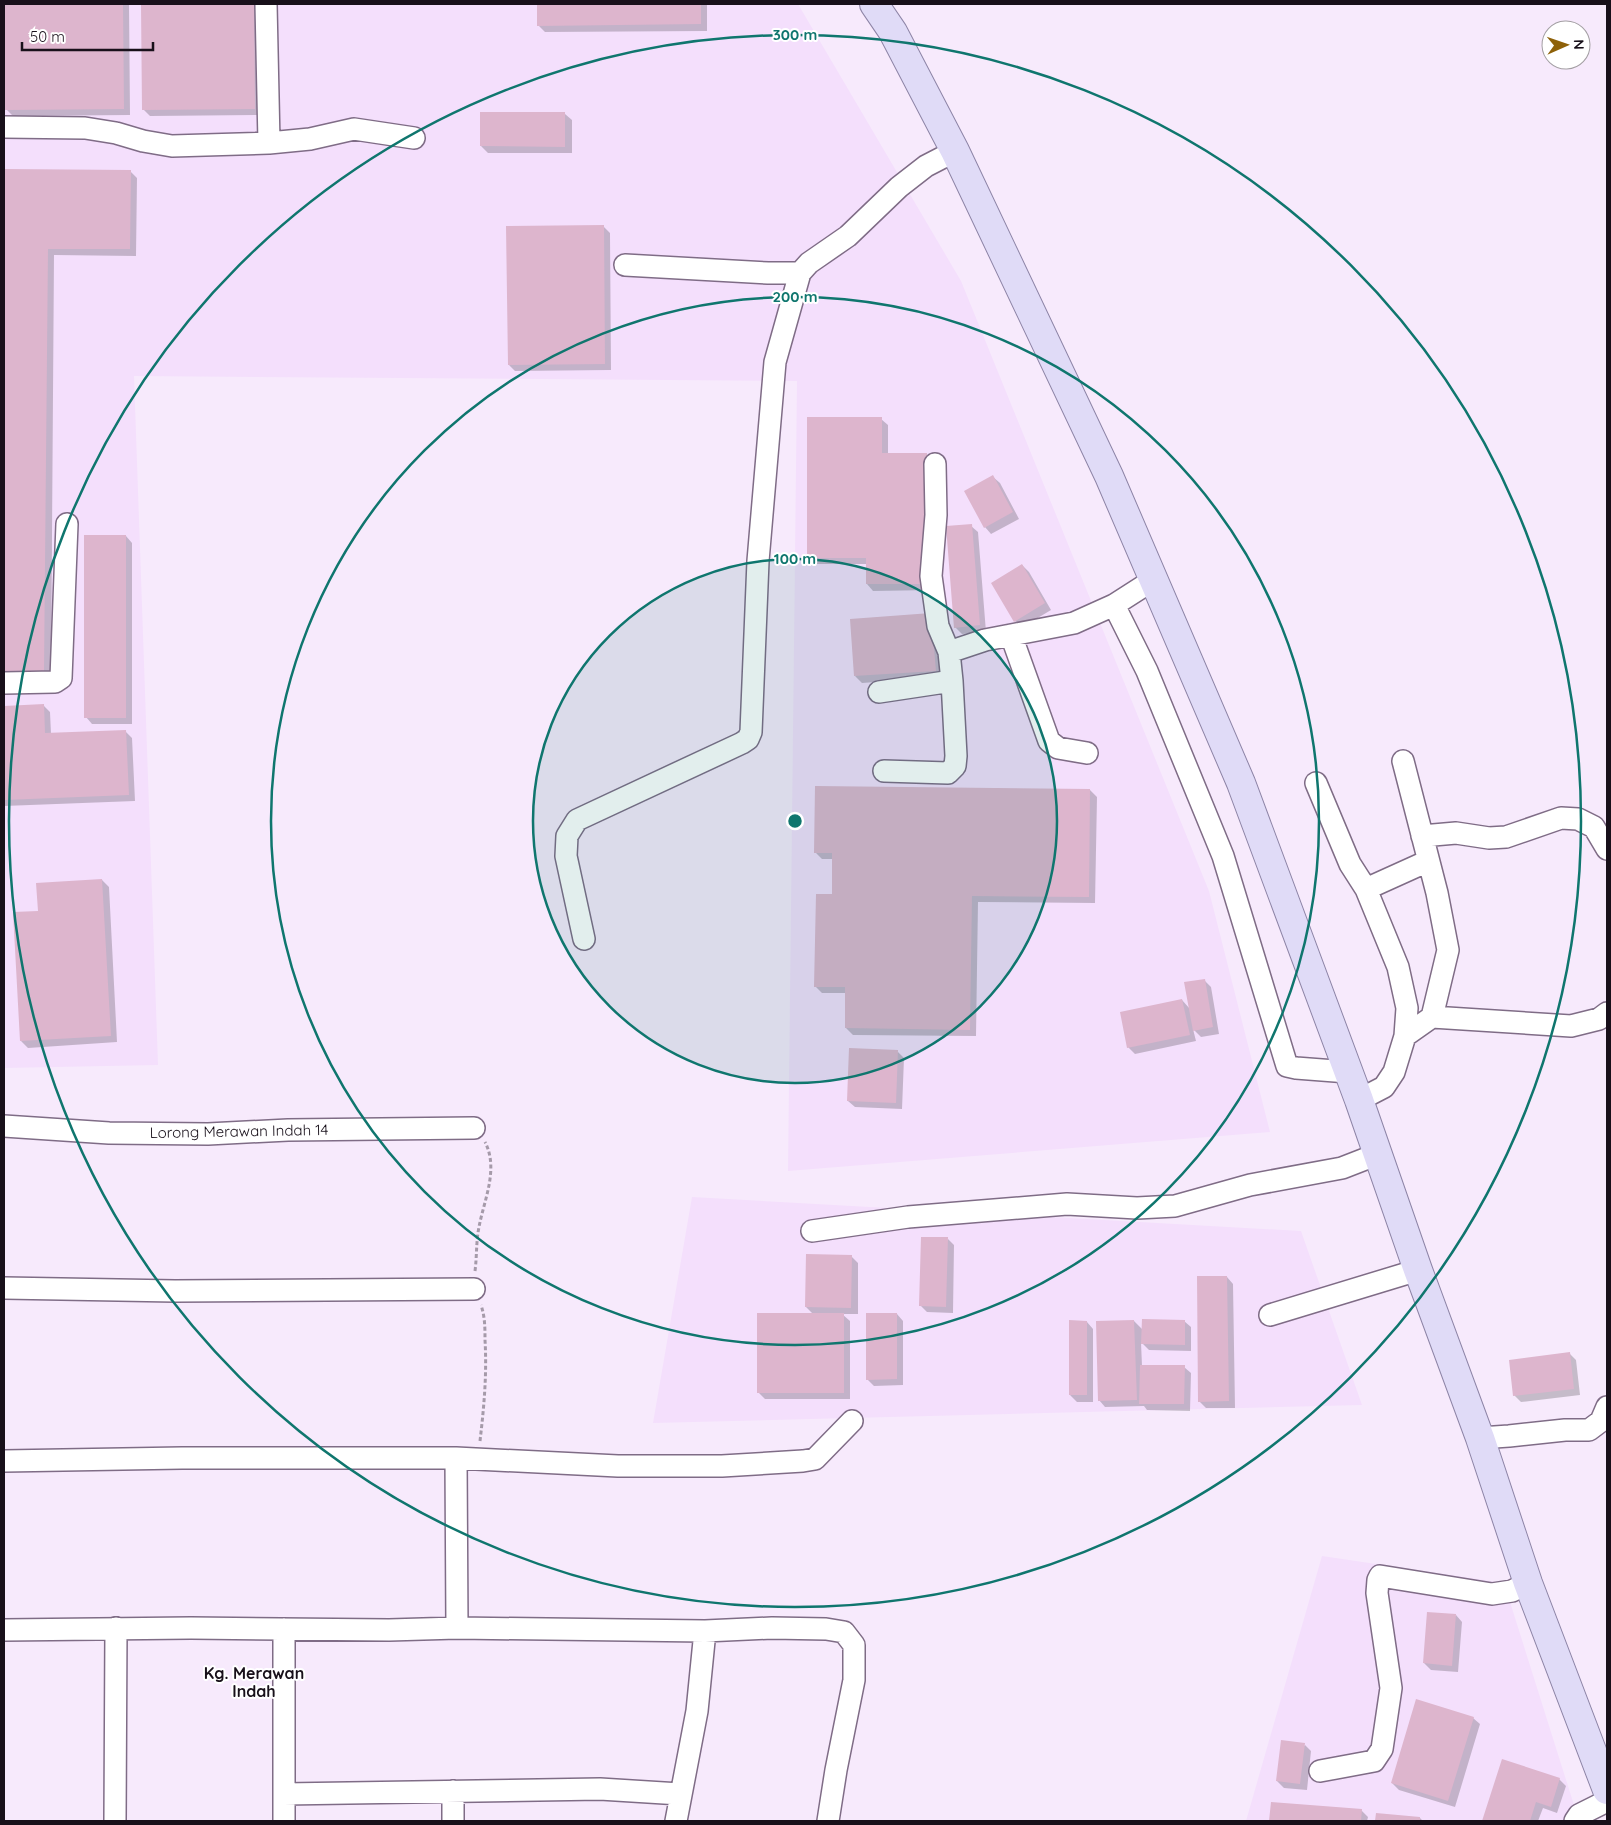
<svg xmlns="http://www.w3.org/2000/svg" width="1611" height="1825" font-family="Quicksand,sans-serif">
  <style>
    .built { fill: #f4dffc }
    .shadow { fill: #0003 }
    .building { fill: #ddb5cd }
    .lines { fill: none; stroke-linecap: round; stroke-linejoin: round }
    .minor-casing { stroke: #7f6c86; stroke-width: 24 }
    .major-casing { stroke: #8d84a6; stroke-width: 30 }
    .path { stroke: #a59aa9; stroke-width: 3; stroke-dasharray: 4 2.5; stroke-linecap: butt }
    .minor { stroke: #fff; stroke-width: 21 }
    .major { stroke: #e0dbf7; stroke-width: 28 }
    .ring { fill: none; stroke: #0f766e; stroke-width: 2.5 }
    .labels { text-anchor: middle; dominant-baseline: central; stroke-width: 4; stroke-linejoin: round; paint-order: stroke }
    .street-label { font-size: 15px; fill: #18101a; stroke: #fff }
    .neighbourhood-label { font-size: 16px; font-weight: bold; fill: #18101a; stroke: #fff }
    .centre { fill: #0f766e; stroke: #fff; stroke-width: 2.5 }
    .ring-label { font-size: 15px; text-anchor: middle; font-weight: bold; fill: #0f766e; stroke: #fff; stroke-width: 4; stroke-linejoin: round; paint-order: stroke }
  </style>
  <rect width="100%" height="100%" fill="#f7eafc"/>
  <path class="built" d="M4,4h794l163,277 248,610 61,241 -482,39 9,-790 -663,-5 24,689 -154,3z
    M692,1197l609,34 61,174 -709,18z
    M1322,1556l182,27 75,238h-333z"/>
  <path class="shadow" d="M4,4h125l1,111 -117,1 -7,-7z
    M143,4h117l1,111 -111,1 -7,-7z
    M538,4h169v27l-162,1 -7,-7z
    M565,114l7,6v33h-84l-7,-7z
    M4,170l126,1 7,7 -1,78 -82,-1 -3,422h-47z
    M603,226l7,7 1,137 -96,1 -6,-6z
    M881,419l7,6v30h39l7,6v129l-61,1 -6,-7v-20h-52l-7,-7z
    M993,477l7,6 19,36 -28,15 -6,-7z
    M971,526l7,6 8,100 -24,2 -7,-7z
    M126,536l6,7v181h-40l-6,-7z
    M1022,565l7,7 22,38 -30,18 -6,-7z
    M938,621l4,56 -80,6 -7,-7z
    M44,706l6,6 1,22 74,-3 7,7 3,63 -131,5v-99z
    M1090,790l7,7 -2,106 -117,-1 -2,134 -123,-1 -7,-7 1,-35h-25l-7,-7 18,-91 1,-36h-12l-6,-6z
    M102,880l7,7 8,155 -89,6 -7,-7 18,-129z
    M1204,980l7,7 8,47 -18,3 -8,-8 3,12 -61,13 -7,-7 54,-47 8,9z
    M898,1052l6,6 -2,51 -47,-2 -7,-6z
    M948,1239l6,6 -1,68 -26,-1 -6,-6z
    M851,1256l7,7v51h-16l8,7v78h-85l-7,-7 56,-77 -8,-8z
    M1227,1277l6,7 2,124h-29l-7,-7z
    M897,1314l6,7v64l-29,1 -7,-7z
    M1134,1321l9,9 41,-9 7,6v24l-42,-1 -8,-8 1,24 42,1 7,6 -1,38 -43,-1 -3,-4 -39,1 -6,-7z
    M1087,1322l6,7v73h-16l-7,-7z
    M1569,1353l7,7 4,35 -59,7 -7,-7z
    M1456,1615l6,7 -4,50 -27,-2 -7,-7z
    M1473,1718l7,6 -25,83 -56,-17 -7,-7z
    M1305,1745l6,6 -4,39 -23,-2 -7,-7z
    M1503,1761l56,18 7,7 -9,27 -14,-5 -5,13h-54z
    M1272,1803l89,7 7,7 -1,4h-97z
    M1377,1814l43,4 3,3h-47z"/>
  <path class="building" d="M4,4h119l1,105 -119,1z
    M141,4h113l1,105 -113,1z
    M537,4h164v20l-164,2z
    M480,112h85v35l-85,-1z
    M4,169l127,1 -1,79h-82l-4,422h-40z
    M604,225l1,139 -97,1 -2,-139z
    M807,417h75v36h45l1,131h-62v-26h-59z
    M993,475l20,37 -29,16 -20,-37z
    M972,524l8,101 -26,3 -8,-102z
    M84,535h42v183h-42z
    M1022,564l23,39 -31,19 -23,-39z
    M931,613l5,58 -82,5 -4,-57z
    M44,704l1,29 81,-3 3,65 -125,5v-94z
    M815,786l275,3 -1,108 -117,-1 -2,134 -125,-2v-41h-31l2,-93h16v-41h-18z
    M102,879l9,157 -91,5 -7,-129 25,-1 -2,-28z
    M1205,979l8,48 -20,4 -9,-49z
    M1182,999l8,36 -63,13 -7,-36z
    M849,1048l49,2 -2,53 -49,-2z
    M921,1237h27l-2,70 -27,-1z
    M806,1254l46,1 -1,53 -46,-1z
    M1197,1276h30l2,125 -31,1z
    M757,1313h87v80h-87z
    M866,1313h31v66l-31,1z
    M1142,1319l43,1v25l-44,-1z
    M1069,1320l18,1v74h-18z
    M1134,1320l3,80 -39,1 -2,-80z
    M1570,1352l4,37 -61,7 -4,-36z
    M1140,1365h45l-1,39h-45z
    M1427,1612l29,2 -4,52 -29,-3z
    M1416,1699l58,18 -26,84 -57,-18z
    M1281,1740l24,3 -5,41 -24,-3z
    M1502,1759l58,19 -9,29 -15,-5 -6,19h-48z
    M1271,1802l91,7 -1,12h-92z
    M1376,1813l44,4v4h-45z"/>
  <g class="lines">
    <defs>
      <path id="minor" d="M4,127l81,1 31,5 27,8 29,5 97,-3 -3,-139
        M269,143l41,-4 44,-10 60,9
        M625,265l143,8h32l9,-10 39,-27 51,-49 27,-21 29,-15
        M935,464l1,51 -5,61 7,50 11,26
        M1114,605l33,66 76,185 64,210 9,2 52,4
        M1011,635l38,106 9,7 29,5
        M4,683l51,-1 6,-4 6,-154
        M879,692l73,-11 -3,-29 36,-12 89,-17 40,-18 39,-25
        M1403,761l34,132 11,57 -16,67 -27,19
        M884,771l64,2 7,-7 1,-10 -4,-75
        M1316,783l34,81 16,25 32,78 9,41 -2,28 -11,36 -10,15 -25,13
        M1422,836l34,-3 33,5 17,-1 55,-19 17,1 16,8 13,22
        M1366,889l62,-28
        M584,939l-18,-83 1,-20 10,-16 165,-77 6,-4 3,-7 7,-171 17,-199 25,-89
        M1432,1017l139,9 28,-7 8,-6
        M4,1126l105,7 99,1 80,-4 186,-2
        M812,1231l96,-14 159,-13 70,4 38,-2 75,-21 92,-17 36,-14
        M4,1288l171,3 299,-2
        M1270,1315l148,-45
        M1480,1438l29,-2 56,-6h24l12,-9 6,-14
        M456,1458l162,8h104l81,-5 12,-2 37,-38
        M4,1461l178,-3h274l1,170
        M4,1630l187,-2 198,2 68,-2 248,3 67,-3 54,1 18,3 10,13v35l-18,90 -8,51
        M1320,1771l54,-10 8,-12 9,-61 -14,-95 1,-13 2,-4 112,18 20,-3 16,-8
        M284,1794l316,-5 80,5
        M115,1821l1,-193
        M284,1821v-192
        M453,1821v-30
        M676,1821l21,-110 8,-80
        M1575,1821l4,-6 28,-14"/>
      <path id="major" d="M874,4l19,28 62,119 154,325 132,307 118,317 59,170 62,168 48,145 79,207"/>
    </defs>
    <use href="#minor" class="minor-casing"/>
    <use href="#major" class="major-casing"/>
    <path class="path" d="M475,1271c2,-15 1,-30 4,-44 5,-27 20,-58 6,-85
      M480,1441c4,-34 7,-67 5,-101 0,-12 0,-23 -4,-35"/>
    <use href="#minor" class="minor"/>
    <use href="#major" class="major"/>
  </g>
  <circle cx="795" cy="821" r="262" fill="#0f766e" fill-opacity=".12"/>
  <g class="ring">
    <circle cx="795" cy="821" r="262"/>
    <circle cx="795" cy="821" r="524"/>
    <circle cx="795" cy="821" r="786"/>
  </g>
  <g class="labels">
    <g class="street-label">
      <text transform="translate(239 1131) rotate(-1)">Lorong Merawan Indah 14</text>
    </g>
    <g class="neighbourhood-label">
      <text x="254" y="1673">Kg. Merawan<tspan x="254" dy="18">Indah</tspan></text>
    </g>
  </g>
  <circle cx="795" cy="821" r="8" class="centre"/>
  <g class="ring-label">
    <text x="795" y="40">300 m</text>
    <text x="795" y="302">200 m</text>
    <text x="795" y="564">100 m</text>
  </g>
  <rect width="1611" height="1825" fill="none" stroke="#18101a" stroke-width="10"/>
  <g transform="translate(1566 45) rotate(88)"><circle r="24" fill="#ffffff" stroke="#a39fa3"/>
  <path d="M0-4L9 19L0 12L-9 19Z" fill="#8e6109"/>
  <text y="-8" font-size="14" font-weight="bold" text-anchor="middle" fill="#18101a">N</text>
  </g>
  <path d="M22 42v8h131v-8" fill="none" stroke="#18101a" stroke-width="2.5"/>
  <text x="30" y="42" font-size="15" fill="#18101a" stroke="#ffffff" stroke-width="4" paint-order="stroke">50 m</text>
</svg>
